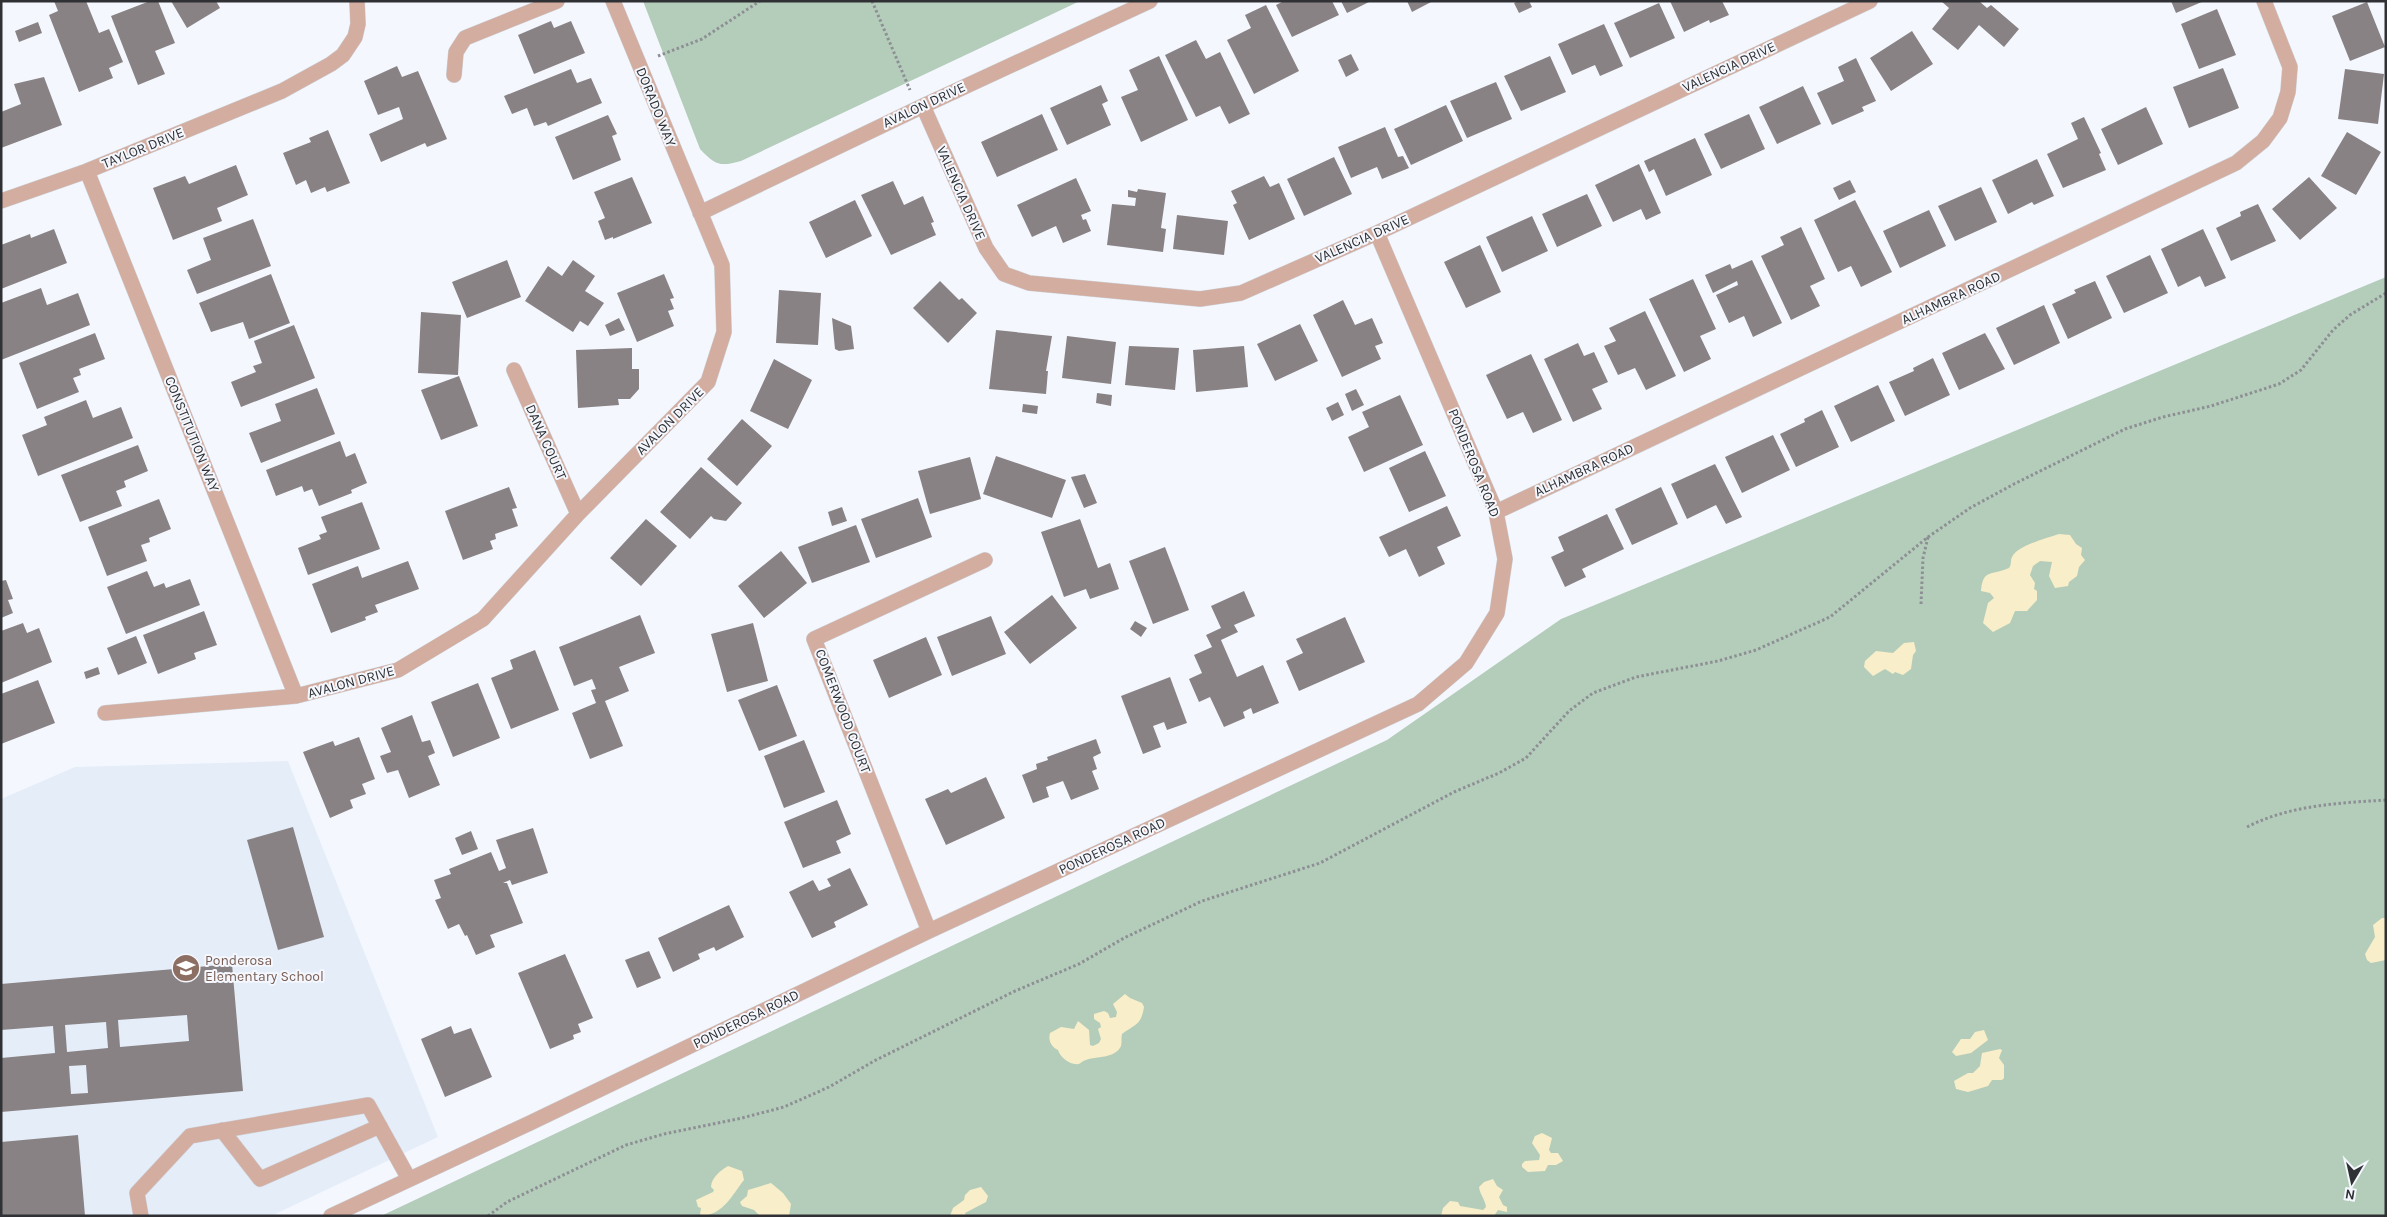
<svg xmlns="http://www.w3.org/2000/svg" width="2387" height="1217" font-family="Karla,sans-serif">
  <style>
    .built { fill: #e5edf9 }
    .green { fill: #b4cdba }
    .sand { fill: #f8eec9 }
    .building { fill: #888284; fill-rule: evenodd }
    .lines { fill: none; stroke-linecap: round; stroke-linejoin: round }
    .minor-casing { stroke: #d1d4da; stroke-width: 16 }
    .path { stroke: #8d8f94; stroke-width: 3; stroke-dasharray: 2.5 2.5; stroke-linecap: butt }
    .minor { stroke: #d2ada0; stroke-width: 15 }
    .labels { text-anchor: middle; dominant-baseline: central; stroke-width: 4; stroke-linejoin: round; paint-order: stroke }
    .street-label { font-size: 14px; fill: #303134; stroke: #f4f8fe }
    .education-label { font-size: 14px; fill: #785e54; stroke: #f4f8fe; text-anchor: start }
  </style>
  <rect width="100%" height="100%" fill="#f4f8fe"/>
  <path class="built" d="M288,761l150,376 -167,79h-270v-417l74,-32z"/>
  <path class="green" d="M643,1h437l-339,160c-21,6 -26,4 -41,-12z
    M2386,277v939h-2005l1006,-476 174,-121z"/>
  <path class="sand" d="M2059,534l11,1 6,9 6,4 -1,7 4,5 -6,7 -2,9 -8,6 -1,4 -13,2 -6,-12 3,-14 -12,-1 -7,5 -3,9 5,8 -1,6 3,2v9l-10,11h-12l-5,12 -17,9 -10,-9 5,-20 6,-5 -4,-5 -9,-2c2,-23 11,-15 28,-23 3,-4 1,-7 3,-11 6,-12 36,-19 47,-23z
    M1914,642l2,9 -3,4 -2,14 -8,6 -8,-3 -2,2 -8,-5 -12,7 -9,-9 1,-6 11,-10 17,2 11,-10z
    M2382,918h4v42l-15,3 -4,-3 -2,-6 10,-17 -2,-12z
    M1125,994l5,4 12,5 2,4c-3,19 -9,17 -22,27 -1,4 0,8 -1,12 -6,13 -25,10 -35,14 -5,1 -5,5 -11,4 -7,-1 -15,-7 -17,-14 -7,-3 -10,-10 -8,-17l11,-6 13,2 4,-8 11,9 1,15 3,1 6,-3 2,-4 -3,-10 3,-2 -1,-4 -6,-4v-5l10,-3 4,2 2,5 6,-1 1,-5 -4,-8z
    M1984,1030l4,10 -17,13 -15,3 -4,-4 9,-13h9l5,-7z
    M2000,1049l2,1 -3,8 5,7v13l-2,2h-10l-4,6 -20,6 -12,-3 -2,-8 14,-8h5l7,-7 2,-13z
    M1542,1133l10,5 -3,12 2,3h7l5,8 -7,4h-8l-3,6 -17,1 -6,-5v-3l3,-3 14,-1 1,-5 -8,-12 3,-7z
    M728,1166l14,5 2,9c-12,15 -20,34 -42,36l-2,-2 1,-6 -3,-1 -2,-7 17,-8 1,-2 -3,-3c0,-9 10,-17 17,-21z
    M1493,1179l4,7 6,4 -4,7 4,8 4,2v5l-9,-2 -4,6h-53l2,-8 7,-7 8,1 2,4 23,4 3,-3c-1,-8 -6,-12 -7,-20l5,-5z
    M771,1183l12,10 8,11 -2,12h-29l-6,-6 -12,-4 -2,-4 7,-6 1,-6z
    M981,1187l7,9 -2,6 -21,11 1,3h-16l3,-8 11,-8 1,-5 5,-5z"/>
  <path class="building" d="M54,1h32l13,32 10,-4 14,33 -14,6 4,10 -34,14 -30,-77 9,-4z
    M150,1h8l17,42 -20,8 10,23 -27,11 -27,-69z
    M171,1h45l4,7 -33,20z
    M1284,1h48l7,14 -47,22 -16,-32z
    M1341,1h30l-24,12z
    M1407,1h26l-21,11z
    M1518,1h11l3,6 -13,6 -5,-10z
    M1670,1h52l7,14 -19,8 -1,-3 -25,12z
    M1941,1h38l8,7 4,-3 28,24 -15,18 -25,-22 -21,25 -26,-21 17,-21z
    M2171,1h33l-28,12z
    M2367,2l18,45 -35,14 -18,-45z
    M1659,3l16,35 -45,20 -16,-35z
    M1266,5l33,66 -45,23 -27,-54 24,-12 -6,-13z
    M2217,9l19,46 -37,14 -18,-45z
    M551,21l3,7 17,-7 14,32 -51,21 -16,-39z
    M38,22l4,11 -23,9 -4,-11z
    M1604,24l19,42 -23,10 -5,-11 -23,10 -14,-31z
    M1912,31l21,33 -42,27 -21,-33z
    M1196,40l10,19 14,-7 30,62 -21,10 -9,-18 -24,11 -31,-62z
    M1351,54l8,16 -13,7 -8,-17z
    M1159,56l29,64 -47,22 -20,-45 17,-7 -9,-20z
    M1550,56l16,36 -45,19 -17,-35z
    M1856,58l20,43 -14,6 2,4 -32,14 -15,-32 27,-12 -6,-14z
    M397,66l5,11 16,-6 29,68 -20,8 -2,-4 -44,19 -12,-28 34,-15 -4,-12 -21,8 -14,-34z
    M2223,68l16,40 -50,20 -16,-41z
    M571,69l6,14 14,-5 11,25 -54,23 -2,-4 -12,4 -7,-18 -15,6 -8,-18z
    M2345,69l39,5 -6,50 -40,-5z
    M44,77l18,48 -61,23v-36l20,-8 -7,-20z
    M1496,82l16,37 -45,19 -17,-37z
    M1101,85l7,16 -6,3 9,21 -44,20 -17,-37z
    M1803,86l18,38 -44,20 -18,-37z
    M1446,105l17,36 -52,24 -17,-36z
    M2146,107l17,37 -45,21 -17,-36z
    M1042,114l16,36 -61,27 -16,-35z
    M1749,114l16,35 -44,20 -17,-35z
    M608,115l9,19 -5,2 9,24 -48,20 -18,-43z
    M2084,117l17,36 -2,1 7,16 -43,18 -16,-34 31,-15 -7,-16z
    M1385,127l13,30 5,-1 6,12 -27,11 -5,-12 -26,11 -13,-31z
    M328,130l22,53 -23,9 -2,-5 -14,6 -5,-13 -10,5 -13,-32 28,-11 -2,-4z
    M2347,132l34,20 -25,43 -35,-19z
    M1695,138l17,37 -46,21 -12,-27 -5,3 -5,-11z
    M1334,157l18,37 -48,22 -17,-37z
    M2037,159l17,37 -20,9 -2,-3 -24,12 -16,-34z
    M1639,164l22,49 -15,7 -5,-11 -28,13 -18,-37z
    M236,165l12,30 -31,13 5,13 -49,19 -20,-52 32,-12 4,8z
    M1264,176l6,11 9,-4 16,36 -46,21 -16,-35 4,-2 -6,-12z
    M632,177l20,46 -39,16v-2l-8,3 -7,-19 7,-3 -11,-26z
    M2309,177l28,31 -37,32 -28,-31z
    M1076,178l15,33 -10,4 2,5 3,-1 5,12 -28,12 -7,-17 -24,11 -15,-32z
    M1850,180l6,12 -17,8 -6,-12z
    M893,181l11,24 19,-9 11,26 -3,1 5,12 -45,20 -30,-60z
    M1981,187l16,35 -42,19 -17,-35z
    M1138,189l28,4 -5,35 5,1 -3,23 -56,-7 5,-41 23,2 1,-8 -8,-1v-7l9,2z
    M1587,194l15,32 -45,21 -15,-33z
    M855,200l17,36 -46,22 -17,-36z
    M1855,200l37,72 -31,15 -10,-21 -13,6 -24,-52z
    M2258,204l18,37 -45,20 -15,-33 25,-12 -1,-4z
    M1929,210l17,36 -46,22 -17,-37z
    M1177,215l51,6 -4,34 -51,-6z
    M1532,216l16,35 -46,21 -16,-35z
    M253,219l18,47 -74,28 -10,-24 24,-10 -8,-22z
    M1801,227l24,52 -15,7 10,20 -29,14 -30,-64 23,-11 -4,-8z
    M54,229l13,34 -66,26v-44l29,-11 1,4z
    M2203,229l23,49 -21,9 -5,-11 -22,11 -17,-38z
    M1480,245l21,47 -35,16 -22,-46z
    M2150,255l18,38 -44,20 -18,-37z
    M507,260l14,37 -54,21 -15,-36z
    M573,260l22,16 -10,15 19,12 -16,23 -8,-5 -7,11 -48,-31 23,-35 14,10z
    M1752,260l30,63 -29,14 -9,-21 -15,7 -13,-28 22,-10 -1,-4 -24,12 -8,-18 25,-11 2,5z
    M271,274l19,49 -41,16 -6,-17 -32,10 -12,-29z
    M664,274l10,24 -4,1 4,10 -6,2 6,15 -37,16 -20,-49z
    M1693,279l23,50 -16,7 11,23 -27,13 -35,-73z
    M940,281l19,19 3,-2 15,15 -29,30 -35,-35z
    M2095,281l17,37 -44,21 -16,-35 24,-11 -2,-3z
    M41,288l6,17 31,-12 12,32 -89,35v-57z
    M779,290l42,3 -3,52 -42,-2z
    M1343,300l12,25 17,-7 11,25 -8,3 6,13 -39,18 -29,-62z
    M2044,305l16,38 -46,22 -18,-37z
    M1645,311l31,65 -30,14 -11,-22 -17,7 -14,-29 12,-5 -7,-13z
    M421,312l40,3 -3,60 -40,-2z
    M619,318l6,12 -15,6 -5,-11z
    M832,318l19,8 3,23 -15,2 -4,-2z
    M1300,324l18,37 -43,20 -18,-37z
    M294,325l21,53 -74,29 -10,-25 25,-10 -3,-6 9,-3 -8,-22z
    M996,330l56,6 -6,35h2l-2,23 -57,-5z
    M95,333l10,26 -26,10 2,6 -8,3 6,14 -42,17 -18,-46z
    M1985,333l20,36 -46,21 -17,-37z
    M1067,336l49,6 -5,42 -49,-6z
    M1578,343l6,13 10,-4 14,30 -16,7 10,20 -29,13 -29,-63z
    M1129,346l50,2 -4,42 -50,-5z
    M1244,346l4,41 -52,5 -3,-42z
    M632,348v21h7v20l-9,10h-12l1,6 -41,3 -2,-58z
    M1531,354l31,66 -29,13 -10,-21 -16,7 -21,-44z
    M1933,358l17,37 -45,21 -16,-34 25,-11 -1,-3z
    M774,359l38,21 -24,49 -38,-18z
    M459,376l19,50 -37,14 -20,-50z
    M1878,385l17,36 -44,21 -17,-36z
    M317,388l18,46 -74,29 -12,-30 32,-12 -6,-17z
    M1356,389l8,16 -12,6 -7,-17z
    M1097,393l15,2 -1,11 -15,-3z
    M1400,395l23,50 -59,27 -16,-35 21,-10 -7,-15z
    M86,400l7,18 28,-11 12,31 -95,38 -16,-41 25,-10 -3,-8z
    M1338,402l6,13 -12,6 -6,-13z
    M1023,404l15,2 -1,8 -15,-2z
    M1822,410l17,37 -43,20 -16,-33 25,-12 -1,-3z
    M742,419l30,27 -35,40 -30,-27z
    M1773,435l17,35 -48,23 -17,-36z
    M340,441l6,16 9,-4 12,30 -16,7 1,3 -33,13 -7,-17 -8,3 -2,-6 -26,10 -10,-26z
    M138,445l10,26 -24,10 2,6 -10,4 6,15 -42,16 -19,-47z
    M1425,451l21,45 -37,16 -20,-44z
    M996,456l70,24 -14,38 -69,-24z
    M970,457l11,42 -51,15 -12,-43z
    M1715,464l27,53 -16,7 -10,-19 -29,14 -16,-35z
    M701,467l41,36 -16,18 -12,-2 -3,-3 -21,23 -30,-27z
    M1085,474l12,29 -13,5 -13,-31z
    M509,487l8,21 -5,1 6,17 -23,8 1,5 -6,2 3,8 -30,11 -18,-49z
    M1661,487l17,37 -46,21 -17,-36z
    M918,498l14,39 -56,21 -15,-39z
    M159,499l12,30 -22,9 1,4 -9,3 6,16 -40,15 -19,-49z
    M362,502l18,47 -72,26 -10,-27 23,-9 -2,-4 8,-3 -6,-15z
    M1447,506l14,30 -24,11 8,17 -26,13 -13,-28 -17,8 -10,-20z
    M842,507l5,14 -15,5 -4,-14z
    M1607,514l17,35 -42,20 4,8 -21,10 -14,-30 13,-6 -6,-14z
    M646,519l31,27 -36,40 -31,-28z
    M1080,519l18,49 12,-5 9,26 -29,10 -4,-10 -22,8 -23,-65z
    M856,525l14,37 -58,21 -14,-36z
    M1165,547l24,63 -36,14 -24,-63z
    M781,551l26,32 -43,35 -26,-32z
    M408,561l11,28 -44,16 3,7 -13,5 1,3 -35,13 -19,-49 46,-18 4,12z
    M147,571l7,16 10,-4 2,5 24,-9 10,26 -74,29 -19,-47z
    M6,580l7,19 -5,1 5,13 -12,5v-37z
    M1244,591l11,25 -21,9 4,7 -17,8 16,37 26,-12 16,38 -26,11 -2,-6 -8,4 2,6 -21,9 -14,-30 -11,5 -10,-23 13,-6 -8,-18 18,-8 -6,-12 15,-7 -10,-22z
    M1052,595l25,33 -47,36 -26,-32z
    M204,611l13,34 -23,8 2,6 -38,15 -15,-39z
    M640,615l15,38 -36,14 10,24 -24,10 18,45 -33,13 -18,-46 24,-10 -5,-13 5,-1 -4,-10 -18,7 -15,-39z
    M991,616l15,38 -54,22 -15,-39z
    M1345,617l20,45 -66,29 -13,-30 17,-8 -7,-14z
    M1135,621l12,7 -6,9 -11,-8z
    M23,623l4,10 12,-5 13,34 -51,21v-52z
    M753,623l15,58 -41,11 -16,-58z
    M136,636l11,27 -29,12 -11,-27z
    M926,637l16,38 -53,23 -16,-38z
    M535,650l24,60 -48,19 -20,-51 22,-9 -3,-9z
    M98,667l2,7 -14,5 -2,-7z
    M1170,677l17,46 -20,7 -3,-8 -11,4 8,21 -18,7 -22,-58z
    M38,680l17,43 -54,21v-50z
    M478,683l22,55 -47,19 -22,-55z
    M777,685l20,51 -38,15 -21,-51z
    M412,715l10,27 8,-2 5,13 -7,3 12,29 -31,13 -11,-28 -11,3 -7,-17 11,-4 -10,-24z
    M359,737l16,42 -13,5 4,10 -16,6 3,8 -23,10 -27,-66 30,-11 2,5z
    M1096,739l5,14 -8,4 4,12 -5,2 7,18 -28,11 -8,-19 -17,6 3,10 -16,6 -11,-28 15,-6 -1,-5 12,-4 -1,-3z
    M804,740l21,52 -41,16 -20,-52z
    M986,777l19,41 -59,27 -21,-46 23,-10 3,4z
    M837,800l14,34 -15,7 5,12 -38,15 -19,-46z
    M293,827l31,110 -46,13 -31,-110z
    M533,828l15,45 -36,12 -2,-5 -7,3h4l16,40 -33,12 5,12 -19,8 -9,-20 -2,1 -6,-12 -11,5 -13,-29 6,-2 -7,-18 17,-6 -2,-5 42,-17 8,19 7,-3 -10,-28z
    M471,831l7,18 -16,6 -7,-17z
    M850,868l18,37 -34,17 2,5 -24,11 -23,-46 24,-12 6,11 12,-5 -4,-7z
    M729,905l15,32 -28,14 -2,-4 -16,7 2,5 -27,13 -15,-34z
    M649,951l12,27 -24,10 -12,-28z
    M565,954l28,64 -15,6 3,8 -8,3 1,4 -24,10 -32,-76z
    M232,964l11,127 -242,21v-54l54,-5 -2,-27 -52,4v-46zM187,1015l2,26 -69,6 -2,-27zM106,1022l2,26 -41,4 -2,-27zM86,1065l2,28 -17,1 -2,-28z
    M451,1026l3,8 17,-6 21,49 -47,20 -24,-58z
    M78,1135l7,81h-84v-74z"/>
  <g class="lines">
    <defs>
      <path id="minor" d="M454,75l2,-23 9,-14 92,-37
        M923,106l63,142 18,26 25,9 171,16 41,-6 136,-60 493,-232
        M87,171l209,525
        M1,201l86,-30 195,-80 49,-27 12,-9 12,-18 3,-13 -1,-23
        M700,213l223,-107 227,-105
        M514,370l64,144
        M1496,512l740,-349 27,-22 17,-23 8,-26 2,-25 -26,-66
        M105,713l191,-17 102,-26 85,-51 95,-105 130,-132 16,-50 -2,-67 -109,-264
        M929,931l-115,-292 171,-79
        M222,1130l38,49 120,-53
        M141,1216l-4,-23 53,-57 178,-31 41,74
        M331,1216l199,-93 399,-192 489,-227 48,-41 31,-50 8,-54 -9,-47 -119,-279"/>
    </defs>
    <use href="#minor" class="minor-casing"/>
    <path class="path" d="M872,1l38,89
      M658,56l44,-17 58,-38
      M1921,604l2,-46 5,-21
      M2247,827c43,-22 92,-24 139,-27
      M488,1216l19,-14 119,-57 38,-11 78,-16 42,-11 45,-20 45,-26 141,-70 64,-27 45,-26 78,-37 118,-38 134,-71 45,-19 27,-15 43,-47 24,-18 43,-16 82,-16 38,-11 74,-33 98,-80 42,-29 44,-24 111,-55 38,-12 48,-11 68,-22 22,-14 32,-40 17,-15 36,-22"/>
    <use href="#minor" class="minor"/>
  </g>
  <defs>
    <symbol id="school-disc" viewBox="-11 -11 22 22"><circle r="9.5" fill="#8d6e63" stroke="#f4f8fe"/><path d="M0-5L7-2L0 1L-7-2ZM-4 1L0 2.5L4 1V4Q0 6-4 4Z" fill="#fff"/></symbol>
  </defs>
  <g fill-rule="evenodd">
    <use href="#school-disc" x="170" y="952" width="32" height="32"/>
  </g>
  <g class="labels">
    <g class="street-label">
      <text transform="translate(1729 67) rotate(-25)">VALENCIA DRIVE</text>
      <text transform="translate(924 105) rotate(-25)">AVALON DRIVE</text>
      <text transform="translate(656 107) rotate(68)">DORADO WAY</text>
      <text transform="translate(143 148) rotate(-22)">TAYLOR DRIVE</text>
      <text transform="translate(961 193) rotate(66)">VALENCIA DRIVE</text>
      <text transform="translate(1362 239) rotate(-24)">VALENCIA DRIVE</text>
      <text transform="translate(1951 298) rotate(-25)">ALHAMBRA ROAD</text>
      <text transform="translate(670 421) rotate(-45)">AVALON DRIVE</text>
      <text transform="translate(192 434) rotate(68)">CONSTITUTION WAY</text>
      <text transform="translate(546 442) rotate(66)">DANA COURT</text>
      <text transform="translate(1474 463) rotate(68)">PONDEROSA ROAD</text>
      <text transform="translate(1584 470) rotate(-25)">ALHAMBRA ROAD</text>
      <text transform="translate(351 682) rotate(-15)">AVALON DRIVE</text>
      <text transform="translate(843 711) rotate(69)">COMERWOOD COURT</text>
      <text transform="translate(1112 846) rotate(-25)">PONDEROSA ROAD</text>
      <text transform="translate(746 1019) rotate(-26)">PONDEROSA ROAD</text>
    </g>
    <g class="education-label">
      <text x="205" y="960">Ponderosa<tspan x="205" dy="16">Elementary School</tspan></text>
    </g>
  </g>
  <rect width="2387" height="1217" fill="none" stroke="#303134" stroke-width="5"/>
  <g transform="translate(2352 1182) rotate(189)" stroke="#f4f8fe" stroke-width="4" paint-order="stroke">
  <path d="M0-4L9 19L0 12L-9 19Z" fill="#303134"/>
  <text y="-8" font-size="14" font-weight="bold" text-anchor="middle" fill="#303134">N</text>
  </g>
</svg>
